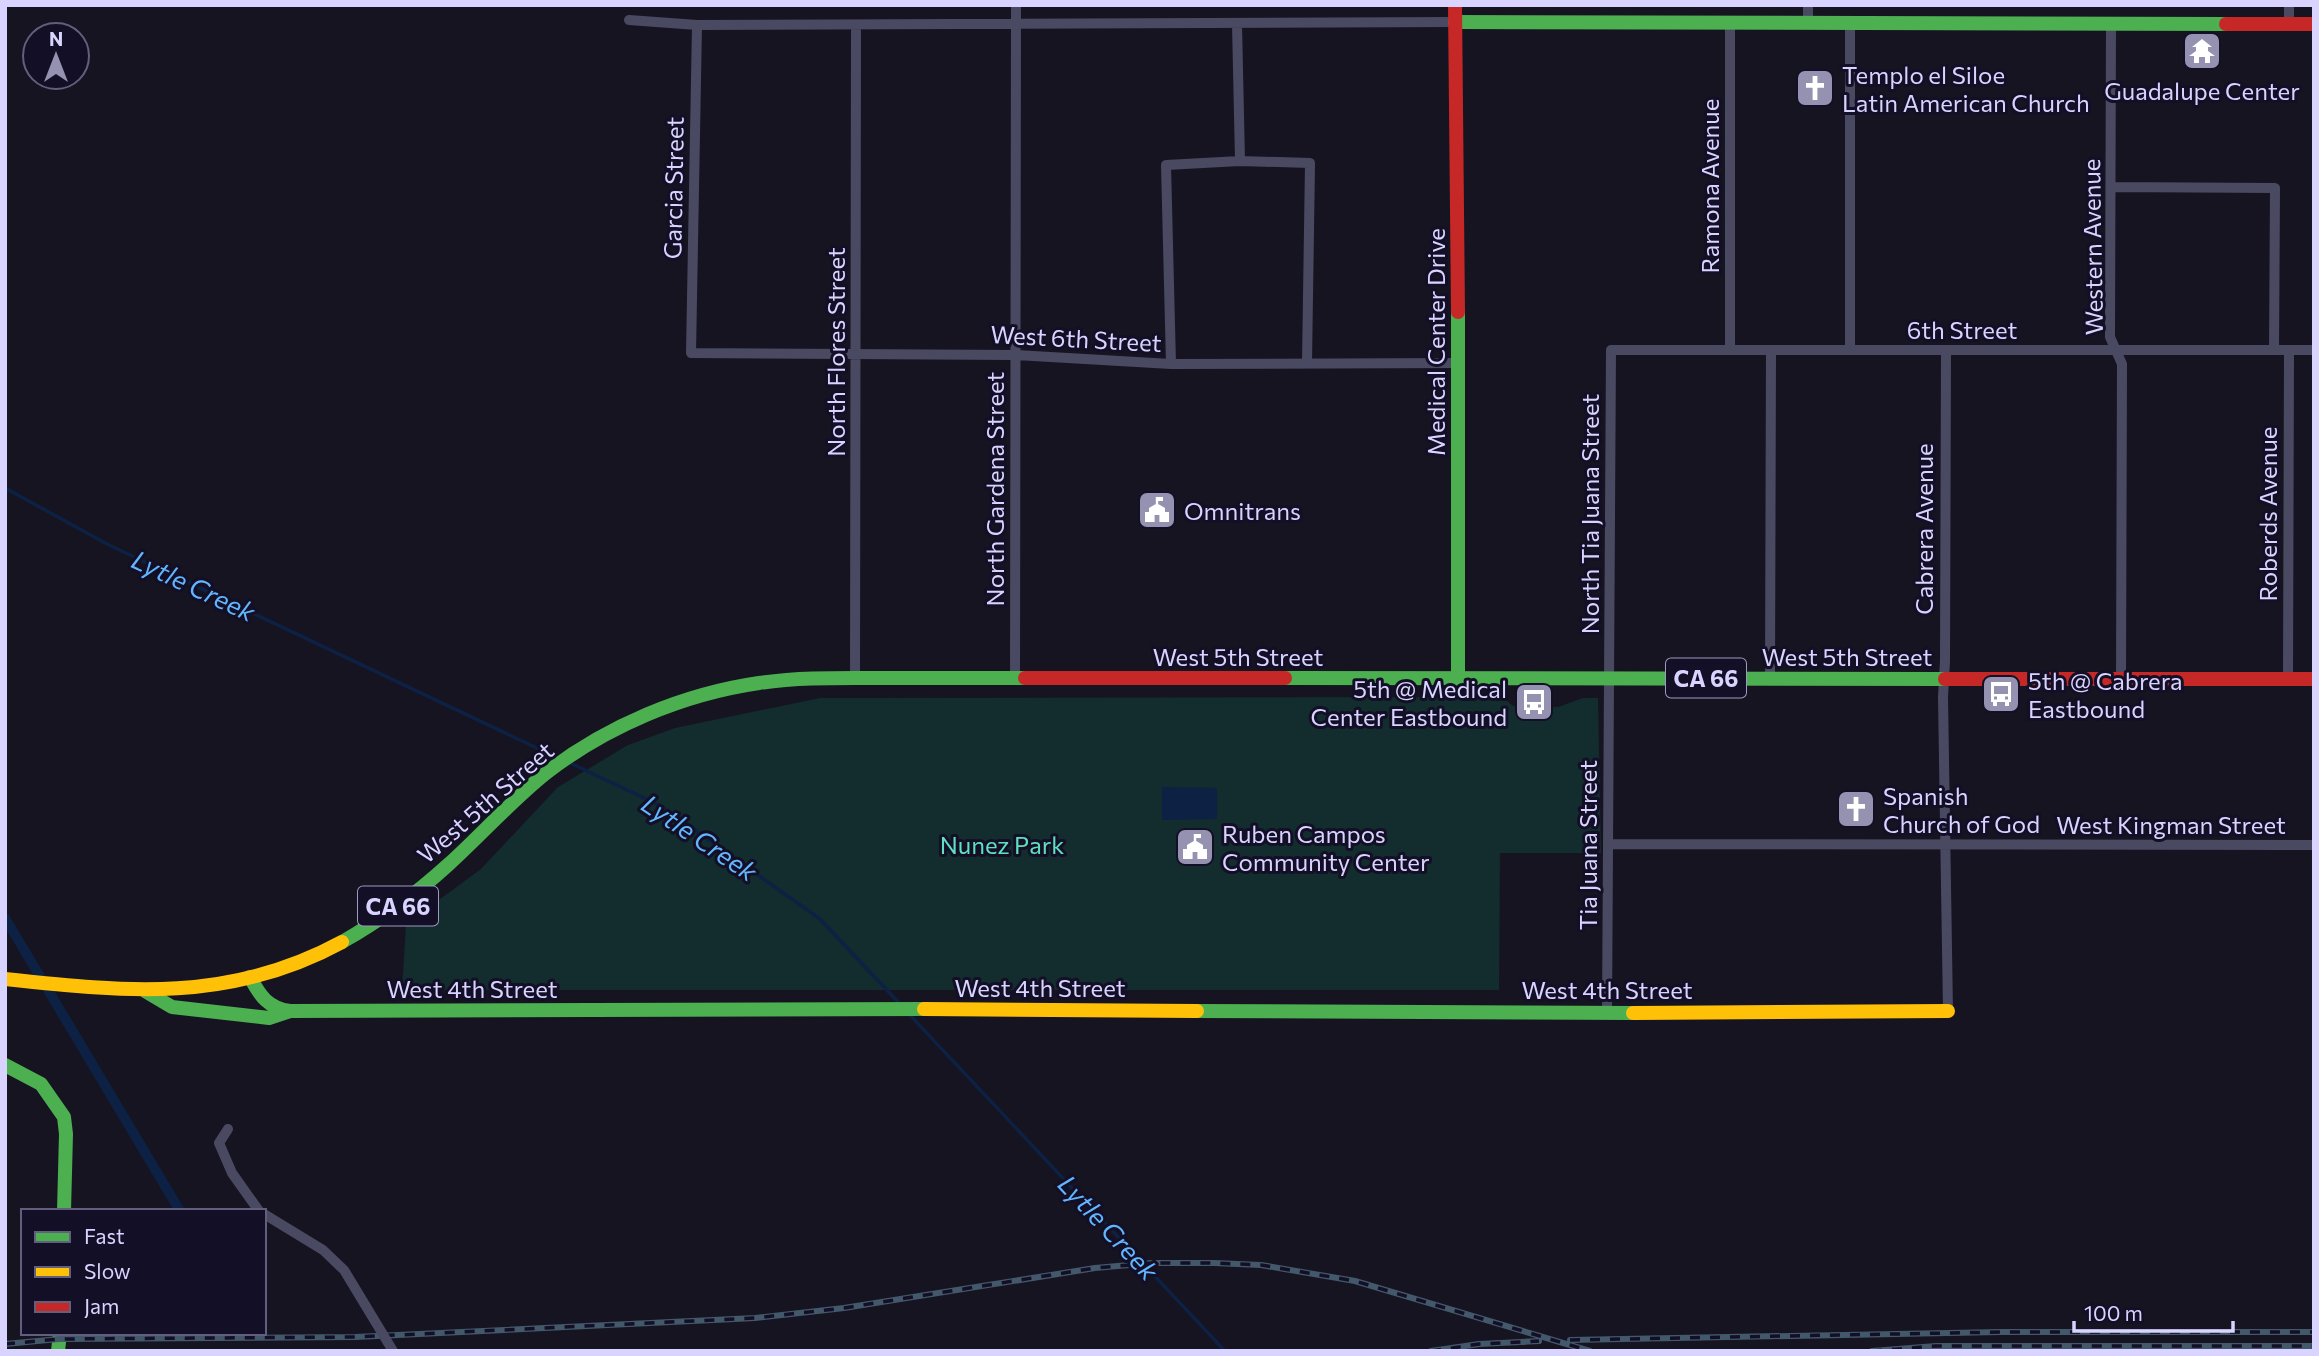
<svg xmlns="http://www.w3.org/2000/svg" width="2319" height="1356" font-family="Commissioner,sans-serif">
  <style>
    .green { fill: #132c2d }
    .water { fill: #0d2144 }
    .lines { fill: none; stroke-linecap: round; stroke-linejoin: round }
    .stream { stroke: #0d2144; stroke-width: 3.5 }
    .canal { stroke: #0d2144; stroke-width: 10 }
    .street { stroke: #4a4962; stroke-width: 10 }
    .fast { stroke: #4caf50; stroke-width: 14 }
    .slow { stroke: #ffc107; stroke-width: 14 }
    .jam { stroke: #c62828; stroke-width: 14 }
    .rail-casing { stroke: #43596b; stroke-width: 6 }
    .rail { stroke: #130f26; stroke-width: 3.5; stroke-dasharray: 10; stroke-linecap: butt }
    .street-bridge { stroke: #4a4962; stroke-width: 10 }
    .labels { text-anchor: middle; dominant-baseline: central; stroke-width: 6; stroke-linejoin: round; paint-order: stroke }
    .shield { fill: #130f26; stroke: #9e99be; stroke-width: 2 }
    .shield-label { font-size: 23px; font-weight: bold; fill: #d9d4ff }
    .poi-label { font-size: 24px; fill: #d9d4ff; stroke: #130f26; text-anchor: start }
    .street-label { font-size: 24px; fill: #d9d4ff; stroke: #130f26 }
    .park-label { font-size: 24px; fill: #5fe0c0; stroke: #130f26 }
    .water-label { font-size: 26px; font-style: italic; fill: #62b6ff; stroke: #130f26 }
  </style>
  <rect width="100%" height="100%" fill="#161421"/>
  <path class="green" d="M1474,697h28l11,9 45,1 25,-9h15l3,155h-101l-1,137h-1097l4,-66 75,-55 77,-82 70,-42 47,-17 145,-30z"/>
  <path class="water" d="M1162,787l55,1v31l-55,1z"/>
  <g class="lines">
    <path class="stream" d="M5,488l102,56 453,215
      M570,763l91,43 159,113 80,85
      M908,1013l317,338"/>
    <path class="canal" d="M5,918l175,293"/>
    <path class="street" d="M1808,5v17
      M2289,5v19
      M629,20l68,5 758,-3
      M1730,22v328
      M1850,23v327
      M2111,23l-1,314 12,27 -1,315
      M1237,24l3,137
      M697,25l-6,328 325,2 155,9 288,-1
      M2111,187l164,1 -1,162
      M1946,350l-1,311 -2,36 5,314
      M1171,364l-5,-199 74,-4 70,2 -3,200
      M855,678l1,-653
      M1015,678l1,-673
      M1770,678l1,-327
      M2288,679l1,-329
      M1608,844l706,1
      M1607,1013l4,-663h703
      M228,1129l-9,14 13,30 27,38"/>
    <path class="fast" d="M1455,22l771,2
      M1285,678l660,1
      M1458,679v-367
      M342,942c39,-22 74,-48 107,-78 33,-30 62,-63 97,-91 61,-47 137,-79 213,-90 41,-6 81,-5 122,-5 48,0 96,0 144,0
      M250,977c10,19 18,31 40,34l634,-2
      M145,991l27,16 97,11 21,-7
      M1197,1011l436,2
      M5,1065l36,19 23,33 2,17 -2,77
      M58,1351l2,-18"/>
    <path class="slow" d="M5,979c122,13 225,24 337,-37
      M924,1009l273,2
      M1633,1013l315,-2"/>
    <path class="jam" d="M1455,5l3,307
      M2226,24h88
      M1025,678h260
      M1945,679h369"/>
    <defs>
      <path id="rail" d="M1570,1340l431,-8h313
        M5,1344l54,-5 296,-2 400,-19 89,-10 251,-40 57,-5h62l47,2 94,16 235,70
        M1431,1351l48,-7 60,-3
        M1872,1351l64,-5h378"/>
    </defs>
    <use href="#rail" class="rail-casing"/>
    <use href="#rail" class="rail"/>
    <path class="street-bridge" d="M264,1214l59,36 21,20 49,81"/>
  </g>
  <defs>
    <symbol id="temple-square" viewBox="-11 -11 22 22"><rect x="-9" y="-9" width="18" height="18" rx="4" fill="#9591b1" stroke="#130f26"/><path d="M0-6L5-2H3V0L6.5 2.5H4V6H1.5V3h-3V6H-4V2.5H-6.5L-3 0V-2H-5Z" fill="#fff"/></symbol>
    <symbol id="church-square" viewBox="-11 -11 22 22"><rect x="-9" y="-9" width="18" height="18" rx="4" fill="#9591b1" stroke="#130f26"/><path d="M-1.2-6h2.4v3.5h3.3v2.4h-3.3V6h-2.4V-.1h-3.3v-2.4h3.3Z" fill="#fff"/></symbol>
    <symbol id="civic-square" viewBox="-11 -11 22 22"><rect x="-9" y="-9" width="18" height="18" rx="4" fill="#9591b1" stroke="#130f26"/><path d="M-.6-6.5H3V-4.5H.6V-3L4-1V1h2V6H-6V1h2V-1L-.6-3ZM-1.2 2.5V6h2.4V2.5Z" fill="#fff"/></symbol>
    <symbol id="bus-square" viewBox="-11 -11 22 22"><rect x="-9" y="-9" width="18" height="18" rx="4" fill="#9591b1" stroke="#130f26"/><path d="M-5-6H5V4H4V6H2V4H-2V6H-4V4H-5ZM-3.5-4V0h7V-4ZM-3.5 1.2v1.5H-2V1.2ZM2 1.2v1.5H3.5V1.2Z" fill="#fff"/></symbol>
  </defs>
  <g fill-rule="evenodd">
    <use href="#temple-square" x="2180" y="29" width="44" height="44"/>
    <use href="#church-square" x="1793" y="66" width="44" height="44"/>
    <use href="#civic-square" x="1135" y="488" width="44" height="44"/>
    <use href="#bus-square" x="1979" y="672" width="44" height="44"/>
    <use href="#bus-square" x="1512" y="680" width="44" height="44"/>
    <use href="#church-square" x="1834" y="787" width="44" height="44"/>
    <use href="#civic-square" x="1173" y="825" width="44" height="44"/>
  </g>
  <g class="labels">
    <g class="shield">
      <rect x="1666" y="658.5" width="80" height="39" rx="5"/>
      <rect x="358" y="886.5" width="80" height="39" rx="5"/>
    </g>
    <g class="shield-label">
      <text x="1706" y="678">CA 66</text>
      <text x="398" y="906">CA 66</text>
    </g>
    <g class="poi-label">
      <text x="1842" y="74">Templo el Siloe<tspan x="1842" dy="28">Latin American Church</tspan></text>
      <text x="2202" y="90" text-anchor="middle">Guadalupe Center</text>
      <text x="1184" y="510">Omnitrans</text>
      <text x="2028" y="680">5th @ Cabrera<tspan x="2028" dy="28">Eastbound</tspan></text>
      <text x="1507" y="688" text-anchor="end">5th @ Medical<tspan x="1507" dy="28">Center Eastbound</tspan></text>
      <text x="1883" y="795">Spanish<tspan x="1883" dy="28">Church of God</tspan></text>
      <text x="1222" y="833">Ruben Campos<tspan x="1222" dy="28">Community Center</tspan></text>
    </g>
    <g class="street-label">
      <text transform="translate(1709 186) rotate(-90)">Ramona Avenue</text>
      <text transform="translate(673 188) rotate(-89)">Garcia Street</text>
      <text transform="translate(2092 247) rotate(-91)">Western Avenue</text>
      <text x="1962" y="329">6th Street</text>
      <text transform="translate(1076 338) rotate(3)">West 6th Street</text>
      <text transform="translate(1435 342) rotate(-90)">Medical Center Drive</text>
      <text transform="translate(835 352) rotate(-90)">North Flores Street</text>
      <text transform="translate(994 489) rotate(-90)">North Gardena Street</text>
      <text transform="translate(1589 514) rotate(-90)">North Tia Juana Street</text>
      <text transform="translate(2267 514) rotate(-90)">Roberds Avenue</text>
      <text transform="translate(1923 529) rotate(-90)">Cabrera Avenue</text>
      <text x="1238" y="656">West 5th Street</text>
      <text x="1847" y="656">West 5th Street</text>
      <text transform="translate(485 802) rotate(-41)">West 5th Street</text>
      <text x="2171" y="824">West Kingman Street</text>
      <text transform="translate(1587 845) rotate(-90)">Tia Juana Street</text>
      <text x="1040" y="987">West 4th Street</text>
      <text x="472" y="988">West 4th Street</text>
      <text x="1607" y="989">West 4th Street</text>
    </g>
    <g class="park-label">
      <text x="1002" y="844">Nunez Park</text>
    </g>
    <g class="water-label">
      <text transform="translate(194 585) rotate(25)">Lytle Creek</text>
      <text transform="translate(700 837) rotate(34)">Lytle Creek</text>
      <text transform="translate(1109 1227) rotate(47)">Lytle Creek</text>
    </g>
  </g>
  <rect width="2319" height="1356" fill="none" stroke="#d9d4ff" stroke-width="14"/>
  <rect x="21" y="1209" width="245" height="126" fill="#130f26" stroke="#625e7d" stroke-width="2"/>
  <rect x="35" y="1232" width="35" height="10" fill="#4caf50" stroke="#625e7d" stroke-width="2"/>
  <text x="84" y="1244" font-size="21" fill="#d9d4ff">Fast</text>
  <rect x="35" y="1267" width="35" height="10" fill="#ffc107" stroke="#625e7d" stroke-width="2"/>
  <text x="84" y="1279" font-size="21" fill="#d9d4ff">Slow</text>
  <rect x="35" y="1302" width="35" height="10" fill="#c62828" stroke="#625e7d" stroke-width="2"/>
  <text x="84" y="1314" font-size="21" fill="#d9d4ff">Jam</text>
  <g transform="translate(56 56)"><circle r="33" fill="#130f26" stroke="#625e7d" stroke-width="2"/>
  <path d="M0-5L12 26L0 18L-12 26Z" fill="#9591b1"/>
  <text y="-10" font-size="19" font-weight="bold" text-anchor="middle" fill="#d9d4ff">N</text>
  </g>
  <path d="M2074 1321v10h159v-10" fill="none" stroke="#d9d4ff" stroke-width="3.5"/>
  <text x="2084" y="1321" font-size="21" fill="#d9d4ff" stroke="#130f26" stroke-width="5" paint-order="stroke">100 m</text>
</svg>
